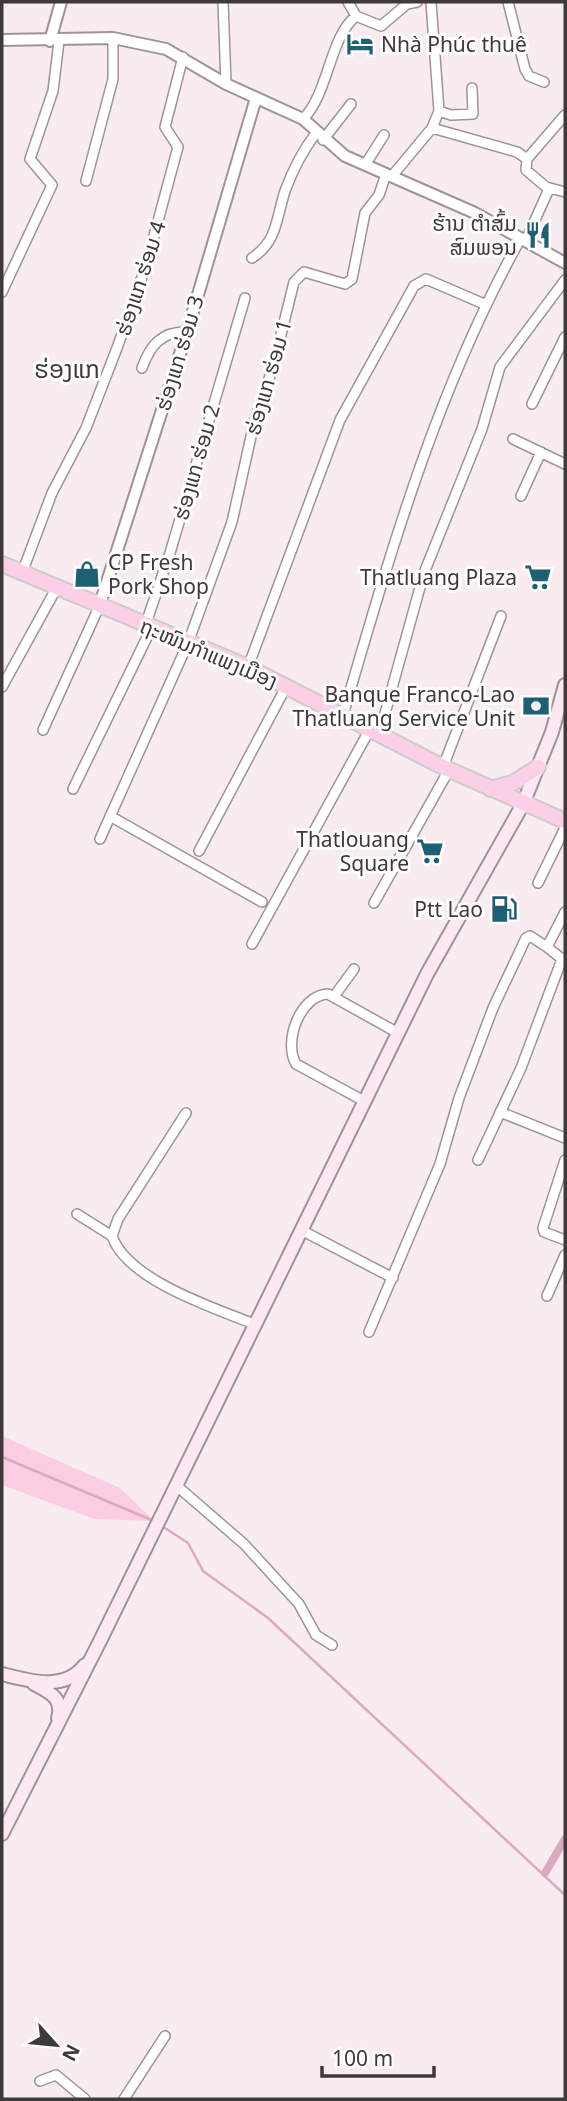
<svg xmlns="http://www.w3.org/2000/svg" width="567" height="2101" font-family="'Noto Sans','Noto Sans Lao',sans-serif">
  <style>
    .green { fill: #fbcde3 }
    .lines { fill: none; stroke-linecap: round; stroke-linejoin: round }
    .stream { stroke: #dca9c1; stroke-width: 2.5 }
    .canal { stroke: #dca9c1; stroke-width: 8 }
    .minor-casing { stroke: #9e9398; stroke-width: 12 }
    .tertiary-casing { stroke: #9e9398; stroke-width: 14 }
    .secondary-casing { stroke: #9e9398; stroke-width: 16 }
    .primary-casing { stroke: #cdcccc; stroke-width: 18 }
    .minor { stroke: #fff; stroke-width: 9 }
    .tertiary { stroke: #fff; stroke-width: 10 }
    .secondary { stroke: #fde7f2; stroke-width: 12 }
    .primary { stroke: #fbcfe5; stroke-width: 14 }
    .labels { text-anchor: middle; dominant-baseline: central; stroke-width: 6; stroke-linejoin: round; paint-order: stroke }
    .poi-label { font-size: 21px; fill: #3e393b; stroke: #fffcfd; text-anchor: end }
    .street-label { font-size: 21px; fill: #3e393b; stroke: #fffcfd }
    .quarter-label { font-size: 24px; fill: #3e393b; stroke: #fffcfd }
  </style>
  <rect width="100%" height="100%" fill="#f8ecf1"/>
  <path class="green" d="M2,1436l118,52 34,33 -60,-2 -92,-34z"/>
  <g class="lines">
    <path class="stream" d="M2,1457l152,64
      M162,1526l26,17 15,28 65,47 297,277"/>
    <path class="canal" d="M545,1873l20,-34"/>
    <defs>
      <path id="minor" d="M223,2l3,82
        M348,2l8,14 25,10 26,-22 10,-2
        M508,2l17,67 4,7 15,6
        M439,111l12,4 22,-1 -1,-26
        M565,115l-38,44 -1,11 20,17 19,5
        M303,119c26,-26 26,-81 53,-103
        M432,128l85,24 10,7
        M323,140l28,-36
        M365,165l19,-30
        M392,176l40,-48 7,-17 -8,-109
        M86,181l27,-102v-41
        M526,240l23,-51
        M252,258c26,-17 24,-40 33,-67 7,-19 19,-42 31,-58
        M2,292l50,-107 -22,-26 23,-68 6,-50
        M142,368c8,-22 19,-37 45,-36
        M532,404l33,-67
        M513,439l52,25
        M521,496l20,-44
        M22,573l30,-80 34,-65 31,-80 28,-79 33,-122 -13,-20 18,-70
        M145,626l25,-73 75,-255
        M248,667l92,-247 74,-134 12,-7 58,25
        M2,687l54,-98
        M343,715c48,-164 94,-327 178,-477
        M43,730l56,-123
        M379,735l45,-162 58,-144 18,-62 65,-87
        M443,767l58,-151
        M73,789l78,-160
        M110,816l152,86
        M100,839l88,-196 44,-121 22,-99 19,-56 21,-85 10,-10 41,12 7,-5 13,-66 14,-18 7,-21
        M199,851l88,-166
        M538,883l27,-55
        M374,903l75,-133
        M252,944l118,-215
        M335,995l19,-26
        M364,1101l-68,-37c-13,-22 4,-69 32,-70l70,39
        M500,1112l65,26
        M186,1113l-68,106 -6,17c15,44 102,72 142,88
        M478,1160l43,-92 41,-109 -15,-12
        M565,1160l-22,68 1,4 21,8
        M77,1214l35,22
        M301,1230l92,48
        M547,1296l18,-41
        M369,1332l71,-168 19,-66 34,-90 33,-70 4,-2 17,11 18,-35
        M177,1486l67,58 55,60 17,31 16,10
        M40,2081l16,-6 29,24
        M124,2099l41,-63"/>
      <path id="tertiary" d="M2,40l111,-2 53,11 60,35 77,35 42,37 130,57 90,50
        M50,41l11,-39
        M99,607l88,-275 69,-234"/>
      <path id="secondary" d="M2,1674c28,7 62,18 83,-9
        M34,1684c15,8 30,14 24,34
        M2,1834l98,-193 327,-667 96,-170 29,-72 13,-47"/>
      <path id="primary" d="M2,564l246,103 195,100 122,54
        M490,789l23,-6 25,-16"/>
    </defs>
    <use href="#minor" class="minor-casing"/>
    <use href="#tertiary" class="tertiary-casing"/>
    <use href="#secondary" class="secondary-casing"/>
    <use href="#primary" class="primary-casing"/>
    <use href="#minor" class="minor"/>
    <use href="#tertiary" class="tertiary"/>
    <use href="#secondary" class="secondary"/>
    <use href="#primary" class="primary"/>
  </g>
  <defs>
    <symbol id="hotel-bare" viewBox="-9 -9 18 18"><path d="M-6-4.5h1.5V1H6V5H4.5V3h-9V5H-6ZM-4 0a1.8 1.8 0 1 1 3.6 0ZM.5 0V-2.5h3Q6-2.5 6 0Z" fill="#1d6073" stroke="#fffcfd" stroke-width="2.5" paint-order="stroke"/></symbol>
    <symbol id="restaurant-bare" viewBox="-9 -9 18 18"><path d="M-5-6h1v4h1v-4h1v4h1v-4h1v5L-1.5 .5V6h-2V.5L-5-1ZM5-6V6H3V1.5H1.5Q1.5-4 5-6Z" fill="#1d6073" stroke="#fffcfd" stroke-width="2.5" paint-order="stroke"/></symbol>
    <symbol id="shop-bare" viewBox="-9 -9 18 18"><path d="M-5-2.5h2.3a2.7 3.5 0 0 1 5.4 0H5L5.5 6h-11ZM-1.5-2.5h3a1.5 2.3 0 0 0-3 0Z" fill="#1d6073" stroke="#fffcfd" stroke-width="2.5" paint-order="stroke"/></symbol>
    <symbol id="supermarket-bare" viewBox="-9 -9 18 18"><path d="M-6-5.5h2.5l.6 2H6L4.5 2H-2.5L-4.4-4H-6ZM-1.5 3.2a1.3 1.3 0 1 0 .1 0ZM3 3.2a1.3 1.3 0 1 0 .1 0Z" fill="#1d6073" stroke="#fffcfd" stroke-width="2.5" paint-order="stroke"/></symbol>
    <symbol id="bank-bare" viewBox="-9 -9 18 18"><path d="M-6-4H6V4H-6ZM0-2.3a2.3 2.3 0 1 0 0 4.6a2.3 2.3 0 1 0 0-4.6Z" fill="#1d6073" stroke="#fffcfd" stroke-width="2.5" paint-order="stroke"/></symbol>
    <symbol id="fuel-bare" viewBox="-9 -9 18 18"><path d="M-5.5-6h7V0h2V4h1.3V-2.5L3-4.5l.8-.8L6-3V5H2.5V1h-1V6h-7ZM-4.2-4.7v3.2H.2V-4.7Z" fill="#1d6073" stroke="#fffcfd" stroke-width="2.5" paint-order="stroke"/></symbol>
  </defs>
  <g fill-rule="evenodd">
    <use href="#hotel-bare" x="341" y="25" width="38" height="38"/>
    <use href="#restaurant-bare" x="519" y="216" width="38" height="38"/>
    <use href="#shop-bare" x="68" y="555" width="38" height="38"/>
    <use href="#supermarket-bare" x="519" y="558" width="38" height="38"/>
    <use href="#bank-bare" x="517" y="687" width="38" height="38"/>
    <use href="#supermarket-bare" x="411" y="832" width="38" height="38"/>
    <use href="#fuel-bare" x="485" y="890" width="38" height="38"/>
  </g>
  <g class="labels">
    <g class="poi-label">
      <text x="381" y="44" text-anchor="start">Nhà Phúc thuê</text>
      <text x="517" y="223">ຮ້ານ ຕຳສົ້ມ<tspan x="517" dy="24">ສົມພອນ</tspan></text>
      <text x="108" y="562" text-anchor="start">CP Fresh<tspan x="108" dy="24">Pork Shop</tspan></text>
      <text x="517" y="577">Thatluang Plaza</text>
      <text x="515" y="694">Banque Franco-Lao<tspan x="515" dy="24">Thatluang Service Unit</tspan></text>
      <text x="409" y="839">Thatlouang<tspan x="409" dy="24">Square</tspan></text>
      <text x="483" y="909">Ptt Lao</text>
    </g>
    <g class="street-label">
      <text transform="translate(140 278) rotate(-72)">ຮ່ອງແກ ຮ່ອມ 4</text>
      <text transform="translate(179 353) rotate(-73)">ຮ່ອງແກ ຮ່ອມ 3</text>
      <text transform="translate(268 377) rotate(-74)">ຮ່ອງແກ ຮ່ອມ 1</text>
      <text transform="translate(196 462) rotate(-74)">ຮ່ອງແກ ຮ່ອມ 2</text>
      <text transform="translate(209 653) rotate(23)">ຖະໜົນກຳແພງເມືອງ</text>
    </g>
    <g class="quarter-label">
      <text x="67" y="368">ຮ່ອງແກ</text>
    </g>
  </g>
  <rect width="567" height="2101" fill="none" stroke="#3e393b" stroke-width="7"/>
  <g transform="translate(56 2045) rotate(117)" stroke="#fffcfd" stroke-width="5" paint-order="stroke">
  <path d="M0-5L12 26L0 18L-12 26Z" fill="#3e393b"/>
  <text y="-10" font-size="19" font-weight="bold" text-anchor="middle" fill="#3e393b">N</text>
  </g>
  <path d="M322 2066v10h112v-10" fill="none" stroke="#3e393b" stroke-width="3.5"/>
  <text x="332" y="2066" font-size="21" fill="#3e393b" stroke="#fffcfd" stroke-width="5" paint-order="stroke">100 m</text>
</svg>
